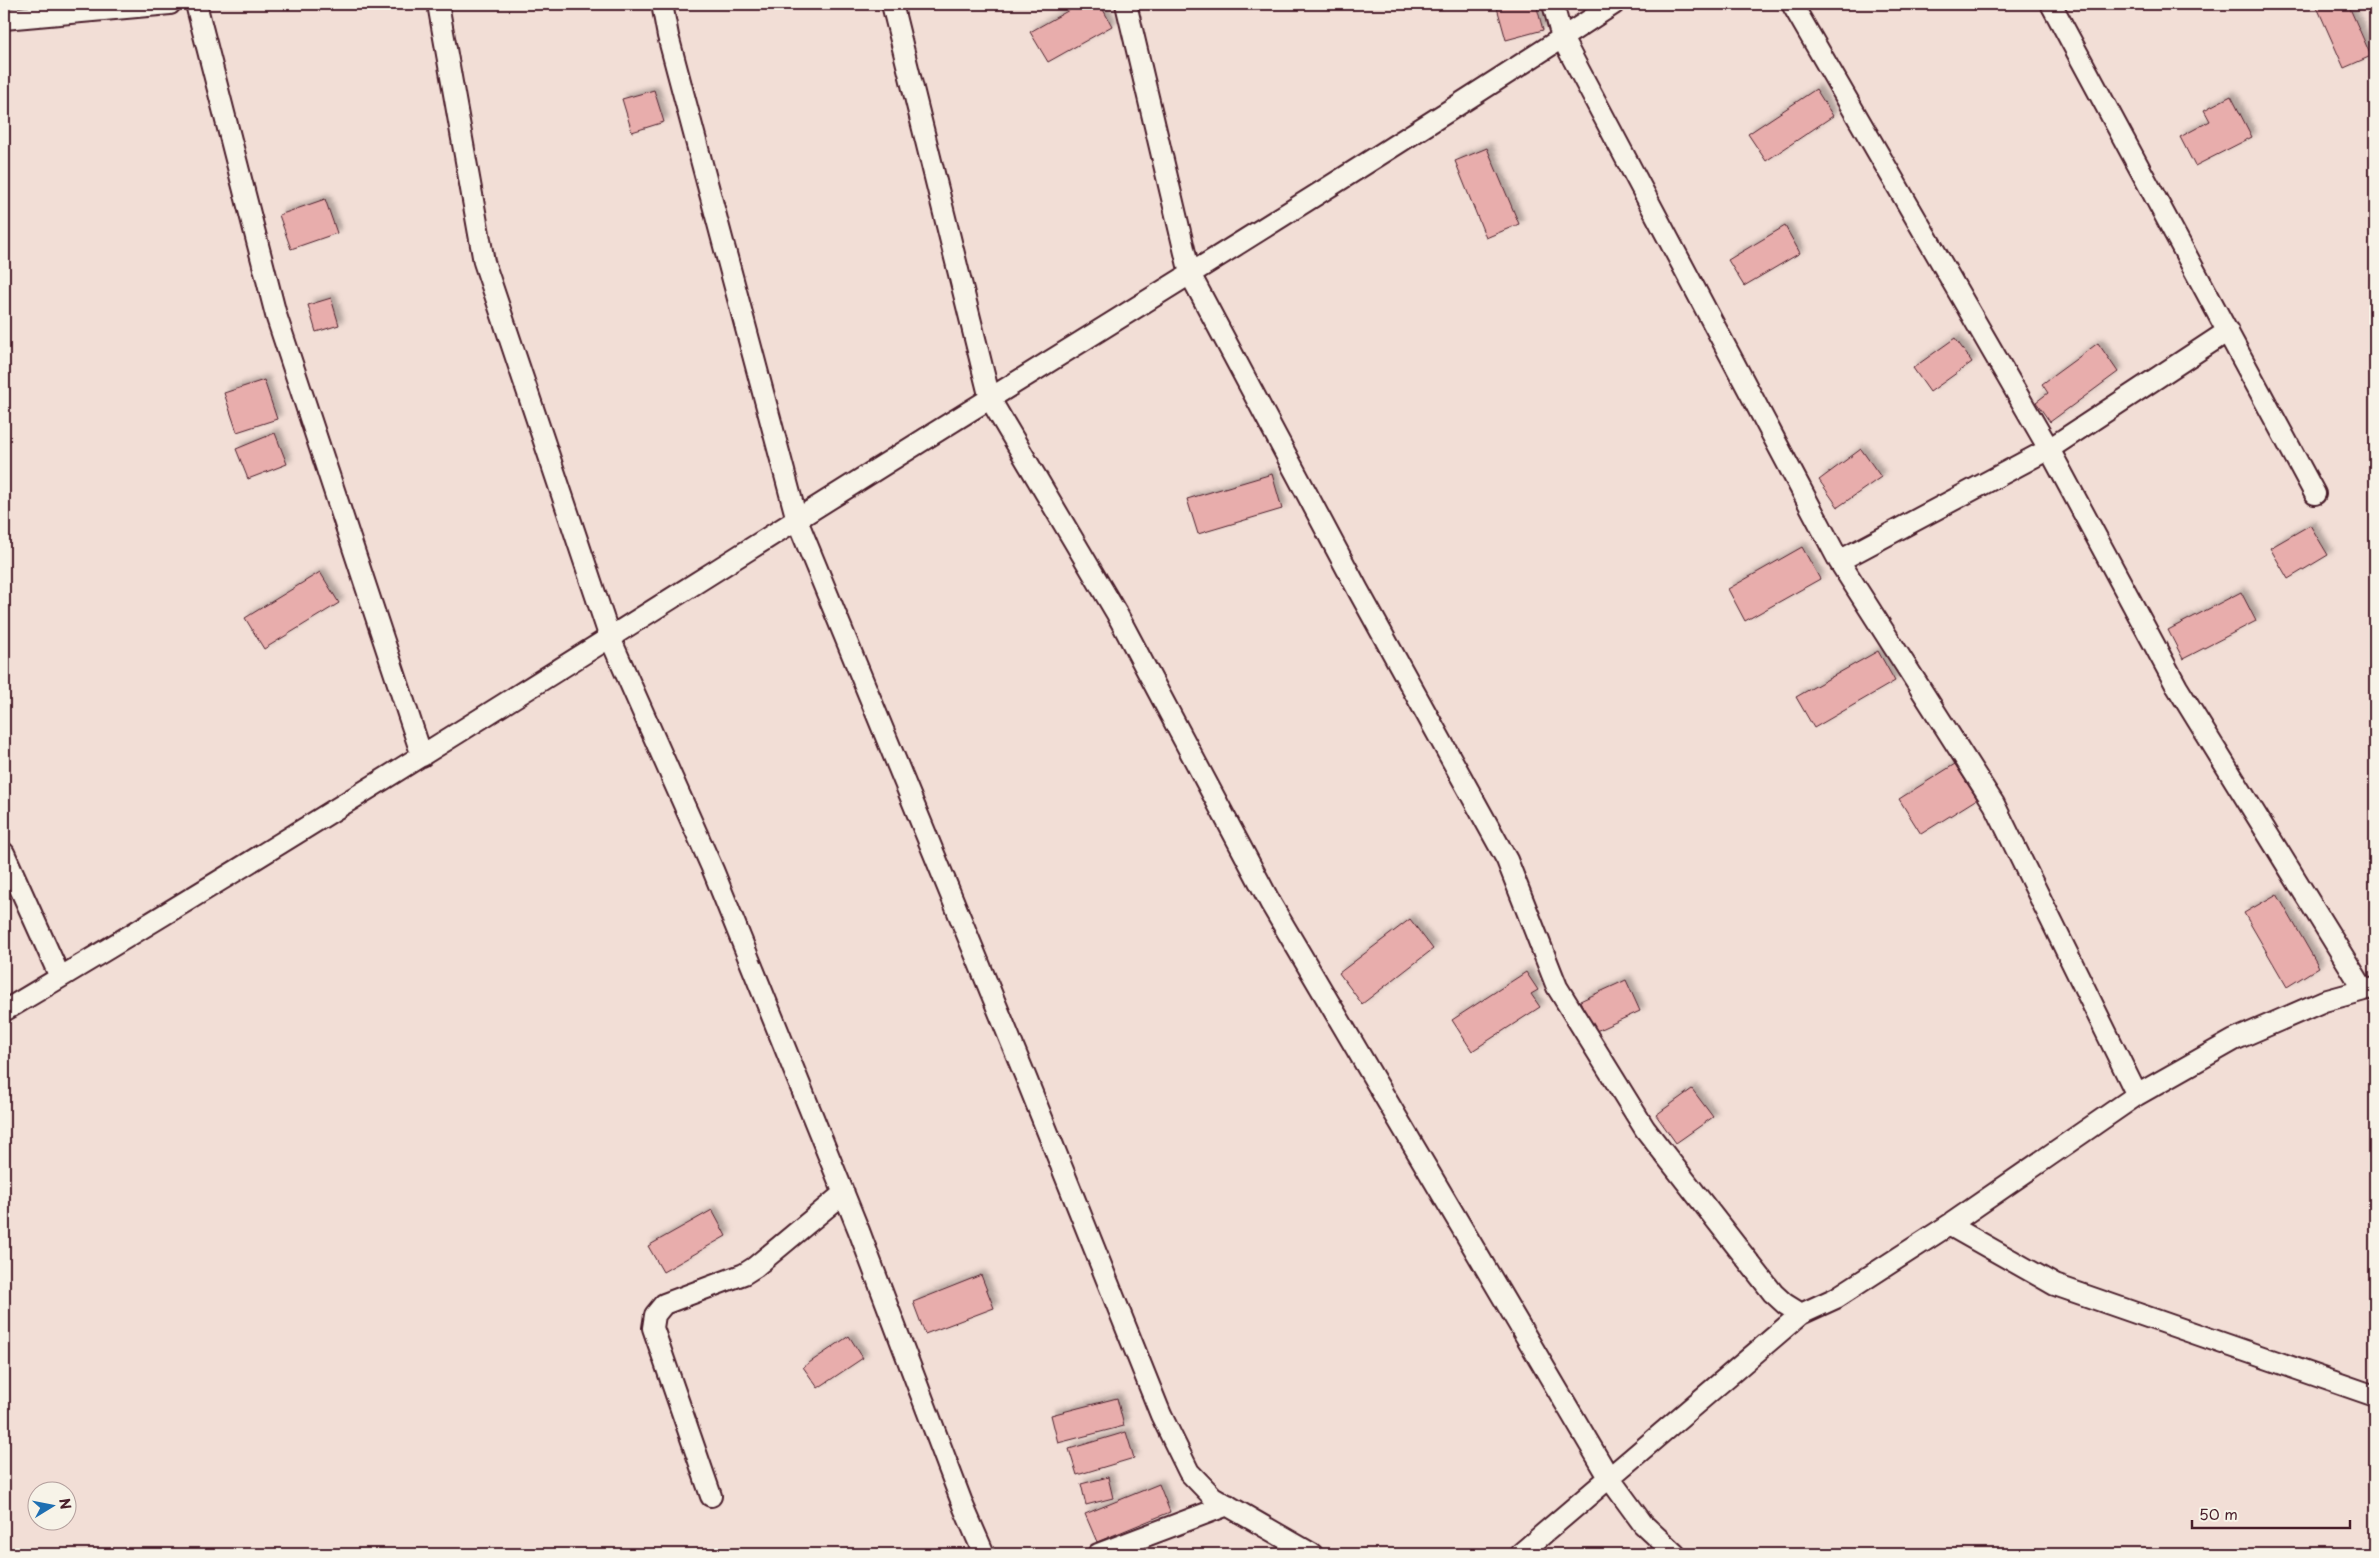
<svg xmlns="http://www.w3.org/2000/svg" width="2379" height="1558" font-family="'Playpen Sans',sans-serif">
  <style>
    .building { fill: #e8adac; stroke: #4a1f2b; filter: url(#shadow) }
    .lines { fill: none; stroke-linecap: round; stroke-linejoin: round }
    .minor-casing { stroke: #4a1f2b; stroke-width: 24 }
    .minor { stroke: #f7f3e8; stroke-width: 20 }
  </style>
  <defs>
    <filter id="shadow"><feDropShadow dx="4.5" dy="-4.5" stdDeviation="2.5" flood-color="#0004"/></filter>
  </defs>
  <rect width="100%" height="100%" fill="#f2ded6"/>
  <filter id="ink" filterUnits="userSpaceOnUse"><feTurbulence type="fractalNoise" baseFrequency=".02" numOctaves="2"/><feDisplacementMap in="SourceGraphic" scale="10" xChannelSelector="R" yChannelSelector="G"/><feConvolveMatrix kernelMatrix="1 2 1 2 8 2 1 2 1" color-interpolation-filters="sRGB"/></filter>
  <g filter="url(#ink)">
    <path class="building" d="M1080,4h20l12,22 -64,36 -18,-30z
      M1496,4h40l7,26 -37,10z
      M2324,4h24l23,52 -27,12 -27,-61z
      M1816,89l17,27 -67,45 -18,-27z
      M654,90l10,32 -32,10 -10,-33z
      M2231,96l21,41 -57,29 -15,-29 30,-16 -6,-11z
      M1487,148l32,76 -33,14 -31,-77z
      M325,199l12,34 -46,16 -12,-34z
      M1785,226l15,27 -56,33 -16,-26z
      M331,298l8,27 -23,7 -8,-27z
      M1955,338l17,24 -42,30 -17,-24z
      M2098,343l20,29 -68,50 -14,-20 12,-9 -6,-9z
      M264,380l13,39 -40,13 -13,-39z
      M275,433l12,31 -39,15 -12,-30z
      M1861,449l20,28 -43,30 -19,-27z
      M1272,474l10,35 -84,25 -11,-35z
      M2310,525l18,30 -40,24 -18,-31z
      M1802,547l18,32 -75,42 -17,-32z
      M320,572l19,31 -75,46 -19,-31z
      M2241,592l15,29 -73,38 -15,-29z
      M1878,651l17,30 -81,47 -18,-31z
      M1955,764l22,35 -56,35 -22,-35z
      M2277,894l42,73 -32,20 -43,-74z
      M1410,919l23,30 -71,55 -23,-31z
      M1526,972l12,18 -7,4 9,13 -68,44 -20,-31z
      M1626,980l14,31 -46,21 -14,-31z
      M1692,1089l21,28 -37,26 -20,-28z
      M712,1210l14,26 -63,36 -15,-26z
      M981,1275l13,33 -69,26 -12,-32z
      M849,1336l14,22 -45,30 -15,-21z
      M1117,1398l7,28 -66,17 -7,-28z
      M1126,1432l8,26 -57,17 -8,-26z
      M1108,1477l5,21 -27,7 -5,-21z
      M1159,1484l11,28 -73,30 -12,-28z"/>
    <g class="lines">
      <defs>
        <path id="minor" d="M196,4l80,311 146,441
          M438,4l46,258 126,376 103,232 146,361 105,277 20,46
          M662,4l6,32 129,484 229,558 135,337 28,57 24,25 99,57
          M892,4l98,395 127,215 154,290 339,575 33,45 32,30
          M1126,4l64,270 168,316 149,270 50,127 88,142 128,164 12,11 16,10 35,-16 113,-73 188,-130 97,-55 90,-39 51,-14
          M1553,4l9,34 277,523 155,243 143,291
          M1792,4l257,445 128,238 187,303
          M2051,4l264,490
          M4,19l166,-15
          M1839,561l210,-112 179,-118
          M4,853l56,124
          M4,1011c320,-190 633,-392 948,-589 222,-138 444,-275 662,-418
          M1949,1225l106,60 320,111
          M711,1496l-58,-168 2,-13 9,-11 80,-30 11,-7 89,-74
          M1098,1554l130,-49
          M1520,1554l281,-240"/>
      </defs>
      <use href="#minor" class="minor-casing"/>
      <use href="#minor" class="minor"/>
    </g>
  </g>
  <rect width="2379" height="1558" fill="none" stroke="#f7f3e8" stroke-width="20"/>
  <rect x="10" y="10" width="2359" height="1538" fill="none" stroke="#4a1f2b" stroke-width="2" filter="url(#ink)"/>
  <g transform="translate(52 1506) rotate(80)"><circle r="24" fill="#f7f3e8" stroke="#b29e9c"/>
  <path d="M0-4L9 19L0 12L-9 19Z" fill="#1f6fb2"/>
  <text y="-8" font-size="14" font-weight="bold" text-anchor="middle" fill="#4a1f2b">N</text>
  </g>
  <path d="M2192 1520v8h158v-8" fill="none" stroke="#4a1f2b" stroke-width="2.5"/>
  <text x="2199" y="1520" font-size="15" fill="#4a1f2b" stroke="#f7f3e8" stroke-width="4" paint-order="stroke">50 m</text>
</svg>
